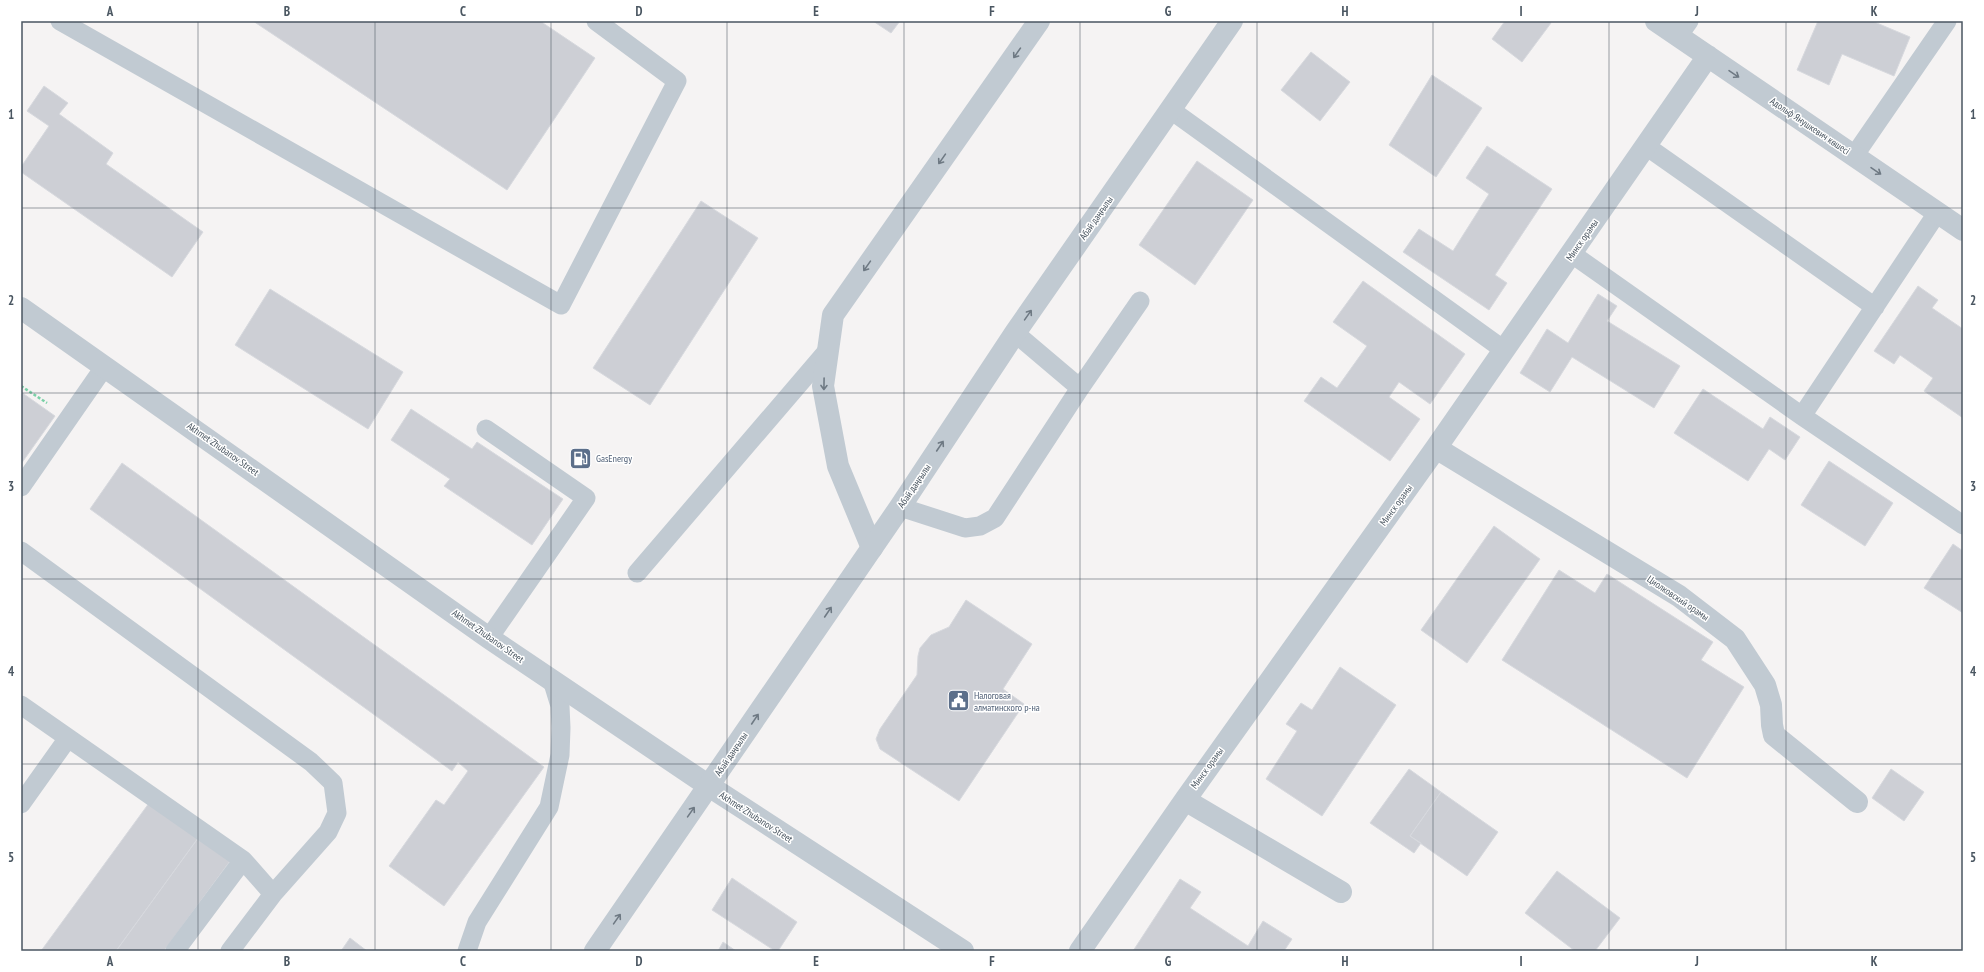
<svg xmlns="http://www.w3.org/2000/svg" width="1984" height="972" font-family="'PT Sans Narrow',sans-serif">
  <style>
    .building { fill: #cdcfd5; stroke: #d7d9de }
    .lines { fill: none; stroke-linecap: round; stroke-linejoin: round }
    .path { stroke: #7ad0a6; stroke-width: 2.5; stroke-dasharray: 3 2; stroke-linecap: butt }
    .service { stroke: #c1cad2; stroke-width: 19 }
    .minor { stroke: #c1cad2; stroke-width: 22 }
    .tertiary { stroke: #c1cad2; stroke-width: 22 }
    .oneway { stroke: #6e7983 }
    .grid { fill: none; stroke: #4a5661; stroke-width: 1; stroke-opacity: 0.55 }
    .labels { text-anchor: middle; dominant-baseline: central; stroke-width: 3; stroke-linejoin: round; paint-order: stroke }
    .street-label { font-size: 10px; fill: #4a5661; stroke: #fff }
    .service-label { font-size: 10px; fill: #4e5e75; stroke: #fff; text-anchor: start }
    .neatline { fill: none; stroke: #4a5661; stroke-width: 1.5 }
    .grid-label { font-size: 13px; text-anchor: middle; font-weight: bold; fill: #4a5661 }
  </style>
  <rect width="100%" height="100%" fill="#f5f3f3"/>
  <path class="building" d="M253,21h287l55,37 -88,132z
    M873,21h27l-9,12z
    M1505,21h43l3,2 -29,39 -30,-23z
    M1818,21h54l38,16 -16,39 -52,-22 -13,31 -32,-15z
    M1311,52l39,30 -30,39 -39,-31z
    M1432,75l50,33 -46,69 -47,-32z
    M44,86l24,17 -9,11 54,39 -7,11 97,68 -31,45 -151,-105v-5l28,-41 -22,-15z
    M1487,146l65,43 -57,86 12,8 -18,27 -86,-58 16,-23 34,22 36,-57 -23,-16z
    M1197,161l56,39 -58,85 -56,-40z
    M701,201l57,37 -108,167 -57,-37z
    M1363,281l102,73 -35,50 -31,-22 -10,15 31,22 -30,42 -86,-60 17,-24 16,11 30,-42 -34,-24z
    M1918,286l20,14 -6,8 31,21v89l-39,-27 9,-13 -33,-23 -6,9 -20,-13z
    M270,289l133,83 -35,57 -133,-84z
    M1598,294l19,12 -10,15 73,45 -26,42 -82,-51 -22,35 -30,-19 27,-44 21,14z
    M1703,389l60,40 7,-12 30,20 -15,23 -16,-11 -21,32 -74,-48z
    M21,392l34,24 -34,48z
    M411,409l61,40 5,-7 86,57 -31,46 -88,-59 6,-7 -59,-39z
    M1829,461l64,42 -28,43 -64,-41z
    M122,463l422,304 -100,139 -55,-40 47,-66 8,5 24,-34 -10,-9 -6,9 -362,-262z
    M1494,526l46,33 -73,104 -46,-33z
    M1953,544l10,7v62l-39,-25z
    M1559,570l36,23 12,-19 106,68 -12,18 43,27 -57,91 -185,-118z
    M966,600l66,44 -29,45 21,15 -65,97 -79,-52 -4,-10 4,-10 37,-54 1,-19 2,-8 11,-13 18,-8z
    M1340,667l56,38 -74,111 -56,-37 31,-48 -11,-7 15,-21 11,7z
    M1409,769l32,23 -31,44 11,7 -7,10 -44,-30z
    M1891,769l33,23 -20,29 -32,-23z
    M1441,792l57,40 -31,44 -57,-40z
    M152,799l49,35 -85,117h-75z
    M201,834l32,23 -69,94h-48z
    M1557,871l63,47 -25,33h-20l-50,-38z
    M732,878l65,44 -19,29h-3l-63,-41z
    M1180,879l21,13 -11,16 58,38 15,-25 29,18 -8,12h-118l-3,-1 -30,1z
    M350,938l17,13h-26z
    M723,942l13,9h-18z"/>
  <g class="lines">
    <path class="path" d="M21,386l26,17"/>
    <path class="service" d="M60,21l501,284 116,-224 -81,-60
      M1679,35l10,-14
      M1171,110l333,240
      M1646,146l229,161
      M1854,156l93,-135
      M1572,254l230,162 161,109
      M1080,388l60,-87
      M1802,416l135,-203
      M486,429l100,69 -97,140
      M21,487l84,-121
      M900,507l65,21 15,-2 15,-8 85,-130 -65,-55
      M21,551l290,211 22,21 4,30 -9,19 -55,62 -43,57
      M637,573l191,-223
      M21,705l222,155 30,34
      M21,804l47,-66
      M175,951l68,-91
      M467,951l10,-29 72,-115 11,-52 1,-27 -1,-22 -8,-26"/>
    <path class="minor" d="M1656,21l307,209
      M21,308l468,330 220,148 254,165
      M1436,448l243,148 56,43 30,46 6,20 1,20 2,10 83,67
      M872,548l-34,-82 -15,-80 10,-71 206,-294
      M1185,800l156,92
      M1080,951l105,-151 251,-352 272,-392"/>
    <path class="tertiary" d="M595,951l305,-444 115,-174 217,-312"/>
  </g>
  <defs><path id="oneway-shaft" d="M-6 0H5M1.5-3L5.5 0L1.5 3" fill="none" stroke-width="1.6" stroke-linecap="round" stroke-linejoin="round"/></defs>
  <g class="oneway">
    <use href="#oneway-shaft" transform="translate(1017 53) rotate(125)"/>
    <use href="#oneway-shaft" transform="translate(1734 74) rotate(34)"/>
    <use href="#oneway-shaft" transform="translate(942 159) rotate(125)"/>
    <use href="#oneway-shaft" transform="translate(1876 171) rotate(34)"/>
    <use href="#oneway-shaft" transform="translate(867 266) rotate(125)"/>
    <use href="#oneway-shaft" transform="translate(1028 315) rotate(-55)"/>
    <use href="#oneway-shaft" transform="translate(824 384) rotate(91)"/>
    <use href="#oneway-shaft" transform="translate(940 446) rotate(-56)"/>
    <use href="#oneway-shaft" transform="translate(828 612) rotate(-56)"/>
    <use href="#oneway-shaft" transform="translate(755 719) rotate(-56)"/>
    <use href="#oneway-shaft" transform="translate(691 812) rotate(-55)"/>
    <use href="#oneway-shaft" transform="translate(617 919) rotate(-55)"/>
  </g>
  <path class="grid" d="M198,21v930M375,21v930M551,21v930M727,21v930M904,21v930M1080,21v930M1257,21v930M1433,21v930M1609,21v930M1786,21v930M21,208h1942M21,393h1942M21,579h1942M21,764h1942"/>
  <defs>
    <symbol id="fuel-square" viewBox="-11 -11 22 22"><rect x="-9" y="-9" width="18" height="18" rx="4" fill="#5c6f8a" stroke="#fff"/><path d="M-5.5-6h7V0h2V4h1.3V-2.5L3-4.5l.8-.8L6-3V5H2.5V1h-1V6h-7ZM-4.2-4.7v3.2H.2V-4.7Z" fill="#fff"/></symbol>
    <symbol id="civic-square" viewBox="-11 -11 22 22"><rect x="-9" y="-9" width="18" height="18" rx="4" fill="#5c6f8a" stroke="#fff"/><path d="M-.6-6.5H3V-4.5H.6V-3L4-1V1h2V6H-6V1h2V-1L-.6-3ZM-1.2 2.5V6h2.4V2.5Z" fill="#fff"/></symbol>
  </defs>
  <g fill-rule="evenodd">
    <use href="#fuel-square" x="568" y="446" width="25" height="25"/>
    <use href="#civic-square" x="946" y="688" width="25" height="25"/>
  </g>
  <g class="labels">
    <g class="street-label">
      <text transform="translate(1810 126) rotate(34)">Адольф Янушкевич көшесі</text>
      <text transform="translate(1096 218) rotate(-55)">Абай даңғылы</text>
      <text transform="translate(1582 240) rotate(-55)">Минск орамы</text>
      <text transform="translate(223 449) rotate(35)">Akhmet Zhubanov Street</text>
      <text transform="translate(914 486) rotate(-56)">Абай даңғылы</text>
      <text transform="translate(1396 505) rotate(-54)">Минск орамы</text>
      <text transform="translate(1678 598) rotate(34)">Циолковский орамы</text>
      <text transform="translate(488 636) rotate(35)">Akhmet Zhubanov Street</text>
      <text transform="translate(731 754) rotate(-56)">Абай даңғылы</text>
      <text transform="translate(1207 768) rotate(-54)">Минск орамы</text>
      <text transform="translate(756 817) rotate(33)">Akhmet Zhubanov Street</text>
    </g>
    <g class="service-label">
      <text x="596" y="458">GasEnergy</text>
      <text x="974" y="695">Налоговая<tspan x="974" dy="12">алматинского р-на</tspan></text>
    </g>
  </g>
  <rect width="1984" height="972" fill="none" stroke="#ffffff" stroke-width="44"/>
  <rect x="22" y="22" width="1940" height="928" class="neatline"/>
  <g class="grid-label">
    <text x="110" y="16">A</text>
    <text x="287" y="16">B</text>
    <text x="463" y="16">C</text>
    <text x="639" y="16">D</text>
    <text x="816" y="16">E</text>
    <text x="992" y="16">F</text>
    <text x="1168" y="16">G</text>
    <text x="1345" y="16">H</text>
    <text x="1521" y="16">I</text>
    <text x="1697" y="16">J</text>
    <text x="1874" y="16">K</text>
    <text x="11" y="119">1</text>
    <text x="1973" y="119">1</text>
    <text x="11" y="305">2</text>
    <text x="1973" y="305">2</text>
    <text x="11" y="491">3</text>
    <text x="1973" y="491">3</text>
    <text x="11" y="676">4</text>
    <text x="1973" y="676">4</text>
    <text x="11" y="862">5</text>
    <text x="1973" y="862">5</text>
    <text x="110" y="966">A</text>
    <text x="287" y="966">B</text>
    <text x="463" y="966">C</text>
    <text x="639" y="966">D</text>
    <text x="816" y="966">E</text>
    <text x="992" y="966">F</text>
    <text x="1168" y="966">G</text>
    <text x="1345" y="966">H</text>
    <text x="1521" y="966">I</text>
    <text x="1697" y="966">J</text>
    <text x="1874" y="966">K</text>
  </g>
</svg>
